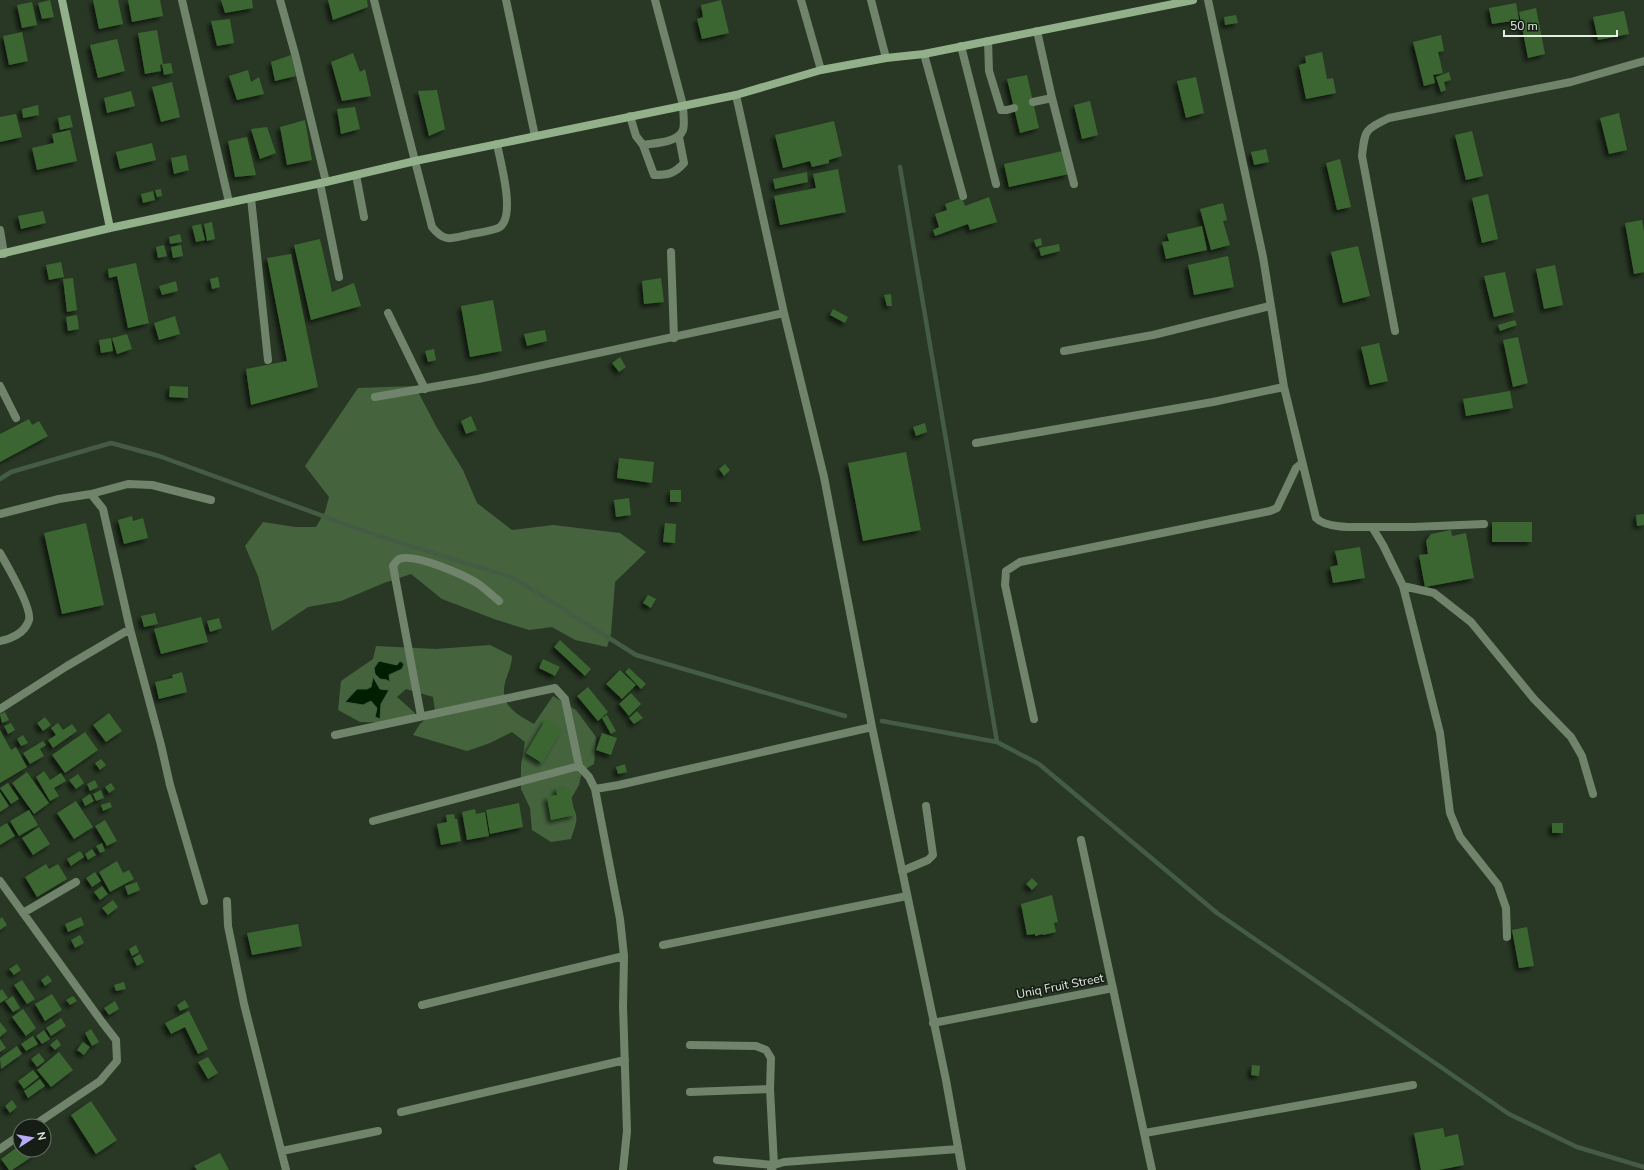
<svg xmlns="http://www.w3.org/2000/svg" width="1644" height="1170" font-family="'Nunito Sans',sans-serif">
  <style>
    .green { fill: #45643e }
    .water { fill: #001e00; stroke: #445c44 }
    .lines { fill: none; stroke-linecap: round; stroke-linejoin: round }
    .stream { stroke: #445c44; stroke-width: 4.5 }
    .building { fill: #3b6630; filter: url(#shadow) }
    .lane { stroke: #70846c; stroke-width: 8 }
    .street { stroke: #70846c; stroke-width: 8 }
    .secondary { stroke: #92b18b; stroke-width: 8 }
    .labels { text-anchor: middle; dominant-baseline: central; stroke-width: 3.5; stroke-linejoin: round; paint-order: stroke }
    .street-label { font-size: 12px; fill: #e4eee2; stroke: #161d15 }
  </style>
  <defs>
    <filter id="shadow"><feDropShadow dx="-3.5" dy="3.5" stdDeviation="2" flood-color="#0009"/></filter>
  </defs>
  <rect width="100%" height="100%" fill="#293825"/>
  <path class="green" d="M415,386l22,42 26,42 14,33 35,27 41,-5 67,8 26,19 -31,30 -4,52 -4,13 -32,-7 -23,-13 -23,3 -35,-11 -52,-20 -31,-25 -27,9 -43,18 -33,6 -36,24 -14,-55 -13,-30 18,-24 32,5h21l9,-15 4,-15 -24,-31 53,-78z
    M490,645l22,11c0,12 -8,23 -8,34 -1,18 17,27 30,34l19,-28 23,14 20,27 -2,27 -12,7 -3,14 -10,17c12,14 7,21 2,37l-20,3 -19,-12 -2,-22 -9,-19v-24l4,-23 -13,-10 -22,11 -23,8 -54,-16 7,-11 15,-13 -2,-14 -27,-8 -9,8 18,16 -7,10 -48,-1 -22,-12 3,-29 32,-22 3,-13 60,3z"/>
  <path class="water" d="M379,661l18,4 3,-4 4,3 -2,5 -13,6 1,7 -3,-2 -7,-1 -5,-5 -1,-6z
    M373,677l7,12 9,1 -8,14 -1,15 -5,-2 2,-9 -6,-7 -8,4 -18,-3 12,-13h10l4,-2z"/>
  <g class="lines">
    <path class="stream" d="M900,167l97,575
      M0,479l11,-7 100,-29 48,13 216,79 139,43 122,77 209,61
      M882,721l115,21 42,22 178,149 292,201 68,33 67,20"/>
  </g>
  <path class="building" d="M50,0l4,17 -12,2 -4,-16z
    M93,0h25l5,24 -24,5z
    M128,0h32l3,16 -31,6z
    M221,0h31l1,8 -28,5z
    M328,0h39l1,7 -35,13z
    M721,0l8,33 -27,6 -5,-20 6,-2 -2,-12z
    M32,2l5,23 -15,3 -5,-23z
    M1516,3l3,17 -27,4 -3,-16z
    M1536,8l9,46 -17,4 -9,-46z
    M1624,11l5,23 -31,6 -5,-23z
    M1236,15l2,8 -13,2 -1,-8z
    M230,19l4,24 -17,3 -6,-25z
    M157,30l6,34 8,-1 2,10 -9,2 -2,-11 -2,1 1,6 -16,3 -7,-41z
    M22,32l6,29 -19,4 -6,-29z
    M1441,35l3,16 -6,1 5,21 -10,2 2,8 -11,3 -11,-44z
    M117,39l8,32 -27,7 -8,-33z
    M1322,52l5,27 6,-1 3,15 -30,6 -7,-34 7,-2 -1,-7z
    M353,53l7,19 5,-3 6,27 -29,5 -11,-39z
    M291,55l5,21 -21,5 -4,-19z
    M248,70l3,12 8,-5 5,17 -27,6 -8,-24z
    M1449,72l2,8 -7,2 2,8 -5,2 -5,-15z
    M1027,75l12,53 -19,5 -13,-54z
    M1196,77l8,36 -18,5 -9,-37z
    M172,82l8,35 -19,5 -9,-35z
    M437,90l8,39 -16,7 -11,-45z
    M131,91l4,15 -28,7 -3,-15z
    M1090,101l8,34 -16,4 -8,-34z
    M38,105l1,10 -16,3 -1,-9z
    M355,107l5,22 -19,5 -4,-25z
    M1619,113l8,37 -18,4 -9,-36z
    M16,114l6,23 -22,5v-25z
    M70,115l3,12 -13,3 -2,-12z
    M305,120l7,40 -25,5 -7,-38z
    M834,121l8,35 -13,4v3l-17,4 -2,-6 -27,7 -8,-33z
    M267,127l9,26 -16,6 -9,-30z
    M70,130l7,31 -40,9 -5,-22 22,-5 -2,-9z
    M1472,131l11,45 -17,4 -11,-45z
    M247,137l9,38 -21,2 -7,-36z
    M152,143l4,17 -36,9 -4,-17z
    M1266,149l3,13 -15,3 -3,-13z
    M1063,151l6,23 -60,13 -5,-23z
    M186,155l3,15 -15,4 -3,-16z
    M1340,159l11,48 -14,3 -11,-47z
    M838,169l8,43 -66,13 -6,-29 42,-8 -3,-14z
    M807,172l1,10 -33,7 -2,-10z
    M161,189l1,7 -5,1 -2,-7z
    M153,191l2,9 -12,3 -2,-9z
    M1488,194l10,45 -16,4 -10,-45z
    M989,197l8,25 -27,8 -2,-6 -33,12 -2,-6 6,-3 -4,-13 12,-4 -2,-6 17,-6 3,8z
    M1223,203l4,17 -4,1 7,24 -19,5 -11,-41z
    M43,211l3,12 -25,6 -3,-13z
    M1642,220l2,12v40l-10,2 -9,-51z
    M212,222l3,17 -8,2 -3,-17z
    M201,224l4,16 -9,2 -4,-16z
    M1202,226l5,24 -41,9 -4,-17 7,-1 -2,-7z
    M180,234l2,8 -12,2 -1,-7z
    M1041,238l1,7 -6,2 -2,-7z
    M320,239l12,53 22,-9 7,23 -50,14 -17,-75z
    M1059,244l1,7 -19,5 -2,-8z
    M164,245l3,11 -9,2 -2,-11z
    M181,245l2,11 -10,2 -2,-11z
    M1358,246l12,50 -27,7 -12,-51z
    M291,254l27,133 -67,18 -5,-36 41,-8 -20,-103z
    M1228,256l6,31 -40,8 -6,-30z
    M61,262l3,15 -15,3 -3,-15z
    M136,263l13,60 -21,5 -11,-52 -8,2 -1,-9z
    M1555,265l8,40 -19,4 -8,-40z
    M1505,272l9,40 -20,5 -10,-41z
    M218,277l2,10 -8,2 -2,-10z
    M73,278l4,32 -10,2 -4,-33z
    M661,278l3,24 -20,2 -2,-23z
    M176,281l2,10 -16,4 -3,-9z
    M891,294l1,12h-5l-3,-11z
    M493,300l9,51 -32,6 -9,-51z
    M833,309l15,8 -3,6 -15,-8z
    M77,315l2,14 -11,2 -2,-14z
    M175,316l5,18 -21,6 -5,-17z
    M1515,320l2,5 -17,6 -2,-6z
    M545,330l2,11 -20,5 -3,-12z
    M127,334l5,15 -15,5 -5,-16z
    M1518,337l10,46 -15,4 -10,-47z
    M111,338l2,13 -12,2 -2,-13z
    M1379,343l9,38 -18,4 -9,-38z
    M434,349l2,11 -8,2 -3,-11z
    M620,357l6,10 -7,5 -7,-9z
    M170,386l18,1v11l-19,-1z
    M1510,391l3,17 -47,8 -3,-17z
    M471,416l6,14 -11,4 -5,-13z
    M29,419l3,6 7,-4 9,15 -48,26v-28z
    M925,423l2,9 -11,4 -3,-9z
    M906,452l15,78 -58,11 -15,-78z
    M619,458l35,4 -2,21 -35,-5z
    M725,464l5,6 -6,6 -5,-7z
    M670,490h11v12h-11z
    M629,498l2,17 -15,2 -2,-17z
    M1644,514v11l-7,1 -1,-11z
    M132,516l1,5 10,-3 5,20 -24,6 -6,-24z
    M1492,522h40v20h-40z
    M86,523l18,82 -42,9 -18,-81z
    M665,523l11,1 -1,19 -12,-1z
    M1451,530l1,6 14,-3 8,45 -49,9 -6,-32 9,-1 -2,-13 5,-7z
    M1360,547l5,31 -32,5 -3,-16 8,-2 -3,-14z
    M648,595l8,4 -5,9 -8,-5z
    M155,613l3,11 -14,3 -3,-11z
    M201,617l7,25 -47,12 -7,-25z
    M219,618l3,10 -12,4 -3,-11z
    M560,640l31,29 -6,7 -31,-29z
    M543,659l17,8 -5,9 -16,-8z
    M629,668l17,16 -5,5 -16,-17z
    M620,670l16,15 -14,14 -16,-15z
    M182,672l5,20 -28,7 -4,-17 18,-4 -1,-3z
    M588,687l20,25 -10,9 -21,-25z
    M631,693l10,11 -12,12 -10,-12z
    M637,711l6,7 -9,6 -5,-6z
    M5,712l4,8 -7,3 -2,-9z
    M109,713l13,18 -16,11 -13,-17z
    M607,715l9,16 -5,3 -9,-16z
    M45,717l6,8 -8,6 -6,-8z
    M546,719l16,10 -20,34 -16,-10z
    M11,723l4,7 -7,4 -4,-8z
    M58,723l5,7 9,-6 5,7 -24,17 -5,-8 8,-5 -5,-7z
    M0,730l11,20 5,-3 11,20 -27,16z
    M85,732l13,18 -33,23 -13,-18z
    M602,733l15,5 -6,17 -15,-5z
    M23,735l5,8 -7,3 -4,-7z
    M43,741l3,4 -6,4 4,7 -14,8 -7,-11z
    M101,759l5,6 -6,5 -5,-7z
    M625,764l2,8 -9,2 -2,-7z
    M44,771l6,9 11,-7 5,8 -12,7 5,8 -9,5 -14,-24z
    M27,772l22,31 -15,11 -22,-31z
    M78,774l6,9 -8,6 -7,-9z
    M95,780l3,7 -8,4 -3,-7z
    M8,783l11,16 -8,5 -11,-16z
    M111,783l4,6 -6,4 -4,-6z
    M566,786l1,5 3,-1 5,25 -24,5 -4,-23 10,-2 -1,-7z
    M101,790l3,8 -8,3 -3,-7z
    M0,792l9,14 -9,6z
    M90,794l4,7 -9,5 -3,-7z
    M76,801l17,26 -19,12 -17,-26z
    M110,802l2,5 -9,4 -2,-6z
    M519,803l4,24 -33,7 -4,-24z
    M475,809l1,5 9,-2 4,24 -22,4 -5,-28z
    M29,810l9,15 -19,11 -9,-15z
    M454,814l1,5h2l4,22 -20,4 -4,-21 10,-2 -1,-7z
    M105,820l12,21 -10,5 -12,-20z
    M7,823l8,13 -15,9v-18z
    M1552,823h11v10h-11z
    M39,827l11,17 -17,11 -11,-17z
    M102,843l3,8 -5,2 -4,-7z
    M92,849l4,6 -8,5 -3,-6z
    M80,851l4,6 -13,9 -4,-7z
    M117,861l6,12 6,-3 5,9 -24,13 -11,-20z
    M46,864l3,5 9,-5 9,15 -30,18 -12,-20z
    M95,872l6,9 -9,6 -6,-9z
    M1032,878l6,6 -6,6 -6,-6z
    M137,882l3,8 -12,5 -3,-9z
    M102,886l6,8 -8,6 -6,-8z
    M1052,895l6,27 -4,1 2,9 -13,3v-1l-8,2v-2l-8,1 -6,-31z
    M113,900l5,7 -10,8 -6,-7z
    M2,917l5,8 -7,5v-11z
    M81,917l3,8 -16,7 -3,-8z
    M298,924l4,22 -50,9 -5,-22z
    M1527,927l7,39 -15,2 -7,-38z
    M80,935l4,8 -9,5 -4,-8z
    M136,945l3,7 -7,4 -3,-7z
    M140,954l4,8 -7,4 -4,-8z
    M17,964l4,6 -7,5 -5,-6z
    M48,975l4,6 -7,5 -4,-6z
    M22,980l13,19 -8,5 -13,-19z
    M124,982l2,7 -10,2 -2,-6z
    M2,989l6,9 -8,5v-12z
    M52,994l10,16 -17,11 -10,-17z
    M13,996l7,12 -7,4 -8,-11z
    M73,996l4,5 -7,4 -4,-5z
    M185,1000l4,7 -9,4 -3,-6z
    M115,1001l4,8 -10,6 -5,-7z
    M23,1009l13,19 -10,8 -14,-19z
    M189,1011l19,38 -10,5 -13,-27 -14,7 -6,-11z
    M61,1018l5,8 -15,10 -5,-8z
    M0,1022l7,9 -7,6z
    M91,1029l8,13 -7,4 -7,-13z
    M44,1030l6,9 -8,5 -6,-8z
    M33,1036l5,8 -12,7 -5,-7z
    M0,1039l6,9 -6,4z
    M57,1039l4,6 -6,5 -5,-5z
    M83,1042l7,5 -6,8 -7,-5z
    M17,1046l5,8 -21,15 -1,-11z
    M59,1052l14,18 -22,17 -14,-17z
    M39,1053l6,8 -8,6 -6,-8z
    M208,1057l10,16 -10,6 -10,-17z
    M1252,1065l8,1 -1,10 -8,-1z
    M33,1070l6,7 -15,12 -6,-8z
    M40,1079l5,7 -17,12 -4,-7z
    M12,1100l5,7 -7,6 -5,-7z
    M91,1101l26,39 -21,14 -25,-39z
    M1443,1128l2,9 13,-3 6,31 -25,5h-18l-7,-37z
    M20,1145v5h13l3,4 -24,16h-3l-8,-11z
    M220,1153l9,17h-32l-3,-4z"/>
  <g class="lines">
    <path class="lane" d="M1037,31l15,67 22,86
      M988,41l1,30 12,39h6l7,-2
      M961,46l35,138
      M924,54l39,142
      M1033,102l19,-4
      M630,116l6,20 7,9c11,-2 35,-2 40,-15 2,-6 0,-18 0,-25
      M643,145l11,30c14,0 20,-1 30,-12l-5,-26
      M415,161l17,66c12,15 18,12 35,8 8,-2 27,-4 33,-8 16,-12 0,-66 -3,-83
      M356,175l8,42
      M320,183l19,94
      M251,198l17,162
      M671,252l3,86
      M388,313l37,76
      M1064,351l89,-16 117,-29
      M0,386l16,32
      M1372,527h41l71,-3
      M0,553c7,12 32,55 29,67 -4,13 -18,19 -29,21
      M902,871l26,-11 5,-5 -7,-49
      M663,945l244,-49
      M690,1045l66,1 10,4 5,8 -1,31 4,76 -57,-5
      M690,1092l80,-3"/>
    <path class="street" d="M182,0l47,202
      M280,0l15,54 31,128
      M374,0l41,161
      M506,0l29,136
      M655,0l28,105
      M801,0l20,70
      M871,0l15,58
      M1208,0l55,257 21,130 32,131c11,11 41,9 56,9l11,18 20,41 37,147 10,80 10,24 38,48 8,23 1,29
      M736,95l48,218 40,164 48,250 74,353 16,90
      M0,230l4,24
      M1395,331l-33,-175c3,-26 2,-26 27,-38l182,-36 73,-21
      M375,397l103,-18 306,-66
      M976,443l237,-41 71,-15
      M91,494l37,-10 24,1 59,15
      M0,514l59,-15 32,-5 12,15 27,120 31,116 9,40 34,116
      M1403,586l31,7 37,29 63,77 37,38 11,19 11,38
      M0,709l67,-43 63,-37
      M421,716l-28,-150c2,-3 3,-5 6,-7 16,-6 66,16 81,26 6,5 12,10 19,16
      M1034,719l-29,-134 1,-14 14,-9 250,-51 7,-3 19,-40 6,-5
      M335,735l220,-47 10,11 14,67
      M595,789l24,-4 253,-58
      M373,821l206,-55 10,11 6,12 25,130 4,37 -1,50 4,125 -4,39
      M1081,840l71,330
      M0,881l102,141 14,18 1,21 -17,20 -67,45
      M227,901l1,25 16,78 42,166
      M23,913l53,-31
      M422,1005l202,-49
      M933,1023l180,-35
      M401,1112l224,-52
      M1145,1133l268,-48
      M0,1149l20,-14
      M282,1151l96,-20
      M771,1170l3,-5 10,-3 174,-13"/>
    <path class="secondary" d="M62,0l48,228
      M0,254l110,-26 216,-46 89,-21 321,-66 85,-25 65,-12 38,-4 269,-54"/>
  </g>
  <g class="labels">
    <g class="street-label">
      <text transform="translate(1060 986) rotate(-11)">Uniq Fruit Street</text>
    </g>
  </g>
  <g transform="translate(32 1138) rotate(78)"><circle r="19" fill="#161d15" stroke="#687167"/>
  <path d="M0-3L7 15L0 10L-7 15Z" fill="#b6acf8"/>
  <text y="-6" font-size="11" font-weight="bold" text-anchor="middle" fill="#e4eee2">N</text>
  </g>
  <path d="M1504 30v6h113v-6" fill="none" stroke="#e4eee2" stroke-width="2"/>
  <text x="1510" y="30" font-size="12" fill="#e4eee2" stroke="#161d15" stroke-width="3" paint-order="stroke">50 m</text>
</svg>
